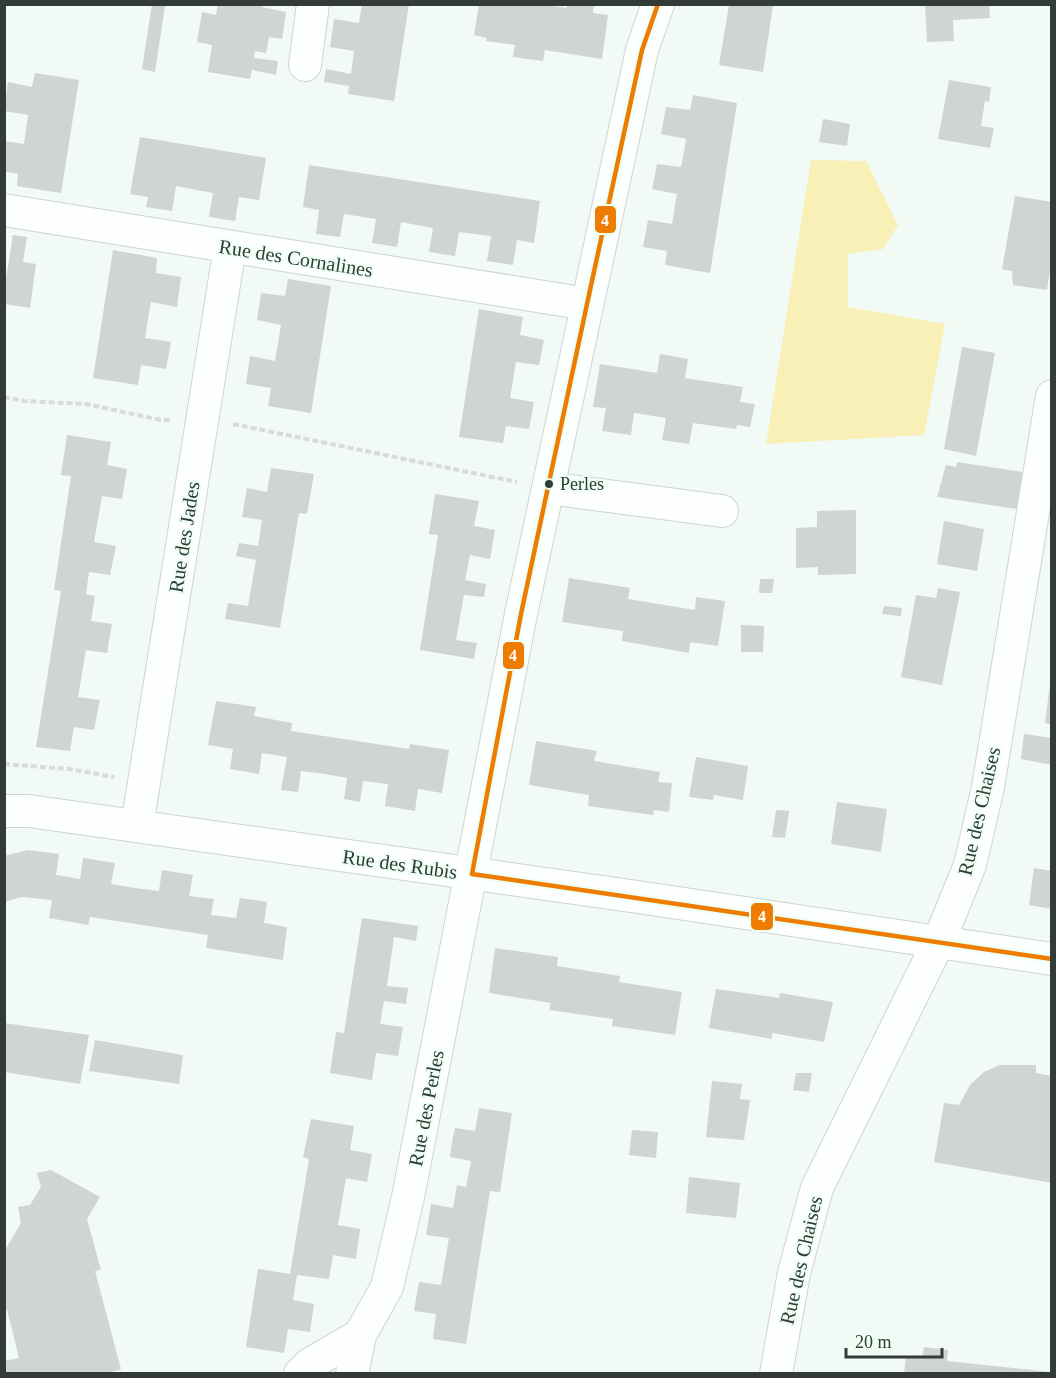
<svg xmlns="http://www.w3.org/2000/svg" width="1056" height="1378" font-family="'Times New Roman',serif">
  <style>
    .green { fill: #f8f0b6 }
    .building { fill: #cfd5d0 }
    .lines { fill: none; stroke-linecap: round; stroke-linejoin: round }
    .street-casing { stroke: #cdd5d0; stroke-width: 34 }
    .path { stroke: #d8dbd9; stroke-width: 4; stroke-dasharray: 6 3; stroke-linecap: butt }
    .street { stroke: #fdfefe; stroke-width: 32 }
    .bus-1-casing { stroke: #edfef5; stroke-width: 9 }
    .bus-1 { stroke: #ee7c00; stroke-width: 4.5 }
    .bus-dot { fill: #323b36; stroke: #edfef5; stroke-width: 2 }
    .labels { text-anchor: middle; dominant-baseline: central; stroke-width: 4.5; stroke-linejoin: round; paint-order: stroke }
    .bus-label { font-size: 18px; fill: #323b36; stroke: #edfef5; text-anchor: start }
    .street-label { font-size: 20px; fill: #323b36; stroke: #edfef5 }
    .line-badge { stroke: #edfef5; stroke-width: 2 }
    .badge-label { font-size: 16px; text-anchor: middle; font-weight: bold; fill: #fff }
  </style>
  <rect width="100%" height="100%" fill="#f1faf5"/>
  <path class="green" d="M811,160l55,1 32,64 -15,24 -35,5v53l97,17 -21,111 -158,9z"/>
  <path class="building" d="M152,4l13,2 -10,66 -13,-3z
    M218,4h44v3l24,5 -4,27 -13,-2 -3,16 -11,-2 -1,7 24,3 -2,14 -24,-5 -2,9 -42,-7 4,-27 -15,-3 5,-30 14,3z
    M362,4h47l-15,97 -46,-7 1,-8 -25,-4 2,-13 25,5 3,-23 -24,-4 4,-28 25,4z
    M479,4h73v2l15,2v-4h27l-1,9 15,2 -6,44 -57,-9 -2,11 -30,-4 2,-12 -29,-4 1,-3 -13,-3z
    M925,4h64l1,14 -37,2 1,21 -27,1z
    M729,5h44l-10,67 -44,-7z
    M35,73l44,7 -18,113 -44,-7 1,-12 -14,-3v-30l20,3 4,-29 -24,-4 4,-29 24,5z
    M949,80l42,7 -2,15 -4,-1 -4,25 13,2 -4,20 -52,-9z
    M693,95l44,8 -27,170 -45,-8 2,-14 -24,-4 5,-27 24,4 5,-30 -25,-5 5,-25 24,3 3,-15 2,-13 -25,-5 5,-27 24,3z
    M823,119l27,5 -3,22 -28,-4z
    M140,137l126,21 -7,42 -20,-3 -4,24 -26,-4 4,-24 -37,-7 -4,25 -26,-4 2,-10 -18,-3z
    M309,165l231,36 -6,42 -17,-3 -4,25 -26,-4 4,-25 -32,-4 -4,24 -26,-4 4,-24 -32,-6 -4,25 -25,-4 4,-24 -32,-5 -4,23 -24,-3 3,-24 -16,-3z
    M1015,196l37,6v55l-5,33 -34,-5 -1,-14 -10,-2z
    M13,235l14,2 -4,25 13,2 -6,44 -26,-4v-12z
    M113,250l44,8 -1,15 25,4 -4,30 -26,-5 -3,17 -3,19 26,4 -5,27 -25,-4 -3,20 -45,-7z
    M288,279l43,7 -20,127 -43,-7 3,-18 -25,-4 4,-28 25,5 6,-36 -24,-5 4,-27 24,3z
    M479,309l44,8 -3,18 24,5 -5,25 -23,-3 -6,36 24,4 -5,27 -23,-3 -3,17 -44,-6z
    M962,347l33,6 -19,103 -32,-7z
    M660,354l28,5 -3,19 58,9 -3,15 15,2 -5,23 -13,-2 -1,4 -43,-6 -4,21 -27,-4 4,-22 -32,-5 -3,22 -29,-4 4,-23 -13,-1 7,-43 57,9z
    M67,435l44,7 -4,23 20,4 -5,30 -20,-3 -8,46 22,4 -6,29 -21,-3 -3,22 9,2 -4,25 21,3 -5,29 -21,-3 -8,47 22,3 -6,30 -20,-3 -4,24 -34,-4 25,-156 -7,-1 17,-114 -10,-1z
    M957,462l66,10 -6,37 -80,-12 9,-32 10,2z
    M271,468l43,6 -7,40 -8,-1 -19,115 -55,-9 3,-16 20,3 8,-46 -20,-4 3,-13 19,3 4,-26 -20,-3 5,-29 20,4z
    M435,494l44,7 -5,25 21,4 -5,29 -20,-4 -5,25 21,4 -2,13 -20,-2 -8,45 21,3 -3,16 -54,-9 18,-115 -9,-1z
    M856,510v64l-38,1v-8l-22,1v-40l21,-1v-16z
    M944,521l40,8 -7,42 -40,-7z
    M569,578l61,10 -2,11 67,11 1,-13 29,4 -7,45 -28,-4 -1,11 -67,-12 1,-10 -61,-9z
    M760,579h14l-2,14h-13z
    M938,588l22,4 -18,93 -41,-8 15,-82 20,3z
    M884,606l18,2 -1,8 -19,-2z
    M741,625l23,1 -1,26h-22z
    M1050,684h2v40l-7,-1z
    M216,701l40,6 -2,9 38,7 -1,8 118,18 1,-5 39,6 -7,43 -24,-4 -3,22 -30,-5 3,-22 -25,-3 -3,21 -16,-3 3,-21 -22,-4 -24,-3 -3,21 -17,-2 6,-33 -25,-4 -3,21 -29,-5 3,-20 -25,-4z
    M1024,734l28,4v27l-31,-6z
    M536,741l61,10 -3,10 66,11 -2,10 14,1 -3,29 -15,-2 -1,5 -65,-9 1,-11 -60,-10z
    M696,757l52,9 -5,34 -29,-5 -1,5 -24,-3z
    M837,802l50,7 -6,43 -50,-8z
    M776,810l13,1 -4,27 -13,-1z
    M28,850l31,4 -3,21 24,4 3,-21 32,5 -4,21 24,4 24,3 3,-21 31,5 -4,21 25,3 -3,16 25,3 4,-20 27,4 -3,21 23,4 -4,33 -77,-12 2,-13 -118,-18 -2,8 -39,-7 3,-18 -30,-3 -18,5v-46z
    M1034,868l18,3v38l-23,-4z
    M362,918l56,8 -2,15 -22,-4 -7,49 21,2 -2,16 -22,-3 -4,23 23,3 -5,29 -22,-3 -4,27 -42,-7 6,-41 8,1z
    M495,948l63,9 -1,9 63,10 -1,6 63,10 -7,43 -63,-9 1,-7 -64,-9 2,-7 -62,-10z
    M716,989l63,9 1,-5 53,9 -9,40 -52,-9v6l-63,-11z
    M4,1023l85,12 -9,49 -76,-12z
    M95,1040l88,15 -4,29 -90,-13z
    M1000,1065h36v8l16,3v107l-118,-21 10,-59 15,2 11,-20 14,-13z
    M796,1073h16l-3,19 -16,-2z
    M712,1081l30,3 -2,15 10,1 -6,40 -38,-3z
    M479,1108l33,5 -12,79 -10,-1 -24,153 -33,-5 3,-25 -22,-3 5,-29 22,3 8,-47 -23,-3 5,-31 22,4 4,-23 9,2 5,-26 -21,-4 2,-15 3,-14 20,3z
    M311,1119l43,7 -4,24 22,4 -5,28 -21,-4 -8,47 22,4 -4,30 -23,-4 -4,24 -32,-4 -4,25 21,4 -4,28 -22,-3 -4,24 -38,-6 12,-78 32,5 19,-115 -6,-2z
    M632,1130l26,2 -2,26 -27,-3z
    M51,1170l49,27 -13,22 14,51 -6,1 26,98 -16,5h-101v-13l15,-3 -12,-48 -3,-1v-57l17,-29 -3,-16 12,-2 11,-18 -4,-14z
    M689,1177l51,6 -4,35 -50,-5z
    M924,1347l24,3 -1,11 104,11v2h-147l2,-18 16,2z"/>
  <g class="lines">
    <defs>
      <path id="street" d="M305,65l8,-61
        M4,210l583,94
        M548,488l174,23
        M4,811h25l609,86 414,62
        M137,826l93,-579
        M300,1374l10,-10 50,-29
        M352,1374l8,-39 27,-48 21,-90 113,-583 121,-564 16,-46
        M776,1374l18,-101 23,-85 122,-247 31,-76 18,-78 64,-391"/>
    </defs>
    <use href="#street" class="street-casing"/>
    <path class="path" d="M4,397l20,4 62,3 75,16h9
      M233,424l284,58
      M4,764l65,5 45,8"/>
    <use href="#street" class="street"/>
    <defs>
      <path id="bus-1" d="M472,874l49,-260 66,-310 55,-254 16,-46
        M472,874l580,85"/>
    </defs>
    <use href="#bus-1" class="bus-1-casing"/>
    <use href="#bus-1" class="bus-1"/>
  </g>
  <circle class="bus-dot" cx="549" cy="484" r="5"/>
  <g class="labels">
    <g class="bus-label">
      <text x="560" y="484">Perles</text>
    </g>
    <g class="street-label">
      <text transform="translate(296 258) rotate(9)">Rue des Cornalines</text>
      <text transform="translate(184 537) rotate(-81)">Rue des Jades</text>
      <text transform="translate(979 811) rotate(-77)">Rue des Chaises</text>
      <text transform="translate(400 864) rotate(8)">Rue des Rubis</text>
      <text transform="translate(426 1108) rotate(-79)">Rue des Perles</text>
      <text transform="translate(801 1260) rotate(-77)">Rue des Chaises</text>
    </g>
  </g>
  <g class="line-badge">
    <rect x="594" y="205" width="23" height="29" rx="6" fill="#ee7c00"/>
    <rect x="502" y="641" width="23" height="29" rx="6" fill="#ee7c00"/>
    <rect x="750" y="902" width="24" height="29" rx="6" fill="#ee7c00"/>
  </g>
  <g class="badge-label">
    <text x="605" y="226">4</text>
    <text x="513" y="661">4</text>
    <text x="762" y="922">4</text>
  </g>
  <rect width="1056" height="1378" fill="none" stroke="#323b36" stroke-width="12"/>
  <path d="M846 1348v9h96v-9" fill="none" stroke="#323b36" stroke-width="3"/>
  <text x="855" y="1348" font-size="18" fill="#323b36" stroke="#edfef5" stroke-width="4.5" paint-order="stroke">20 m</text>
</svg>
